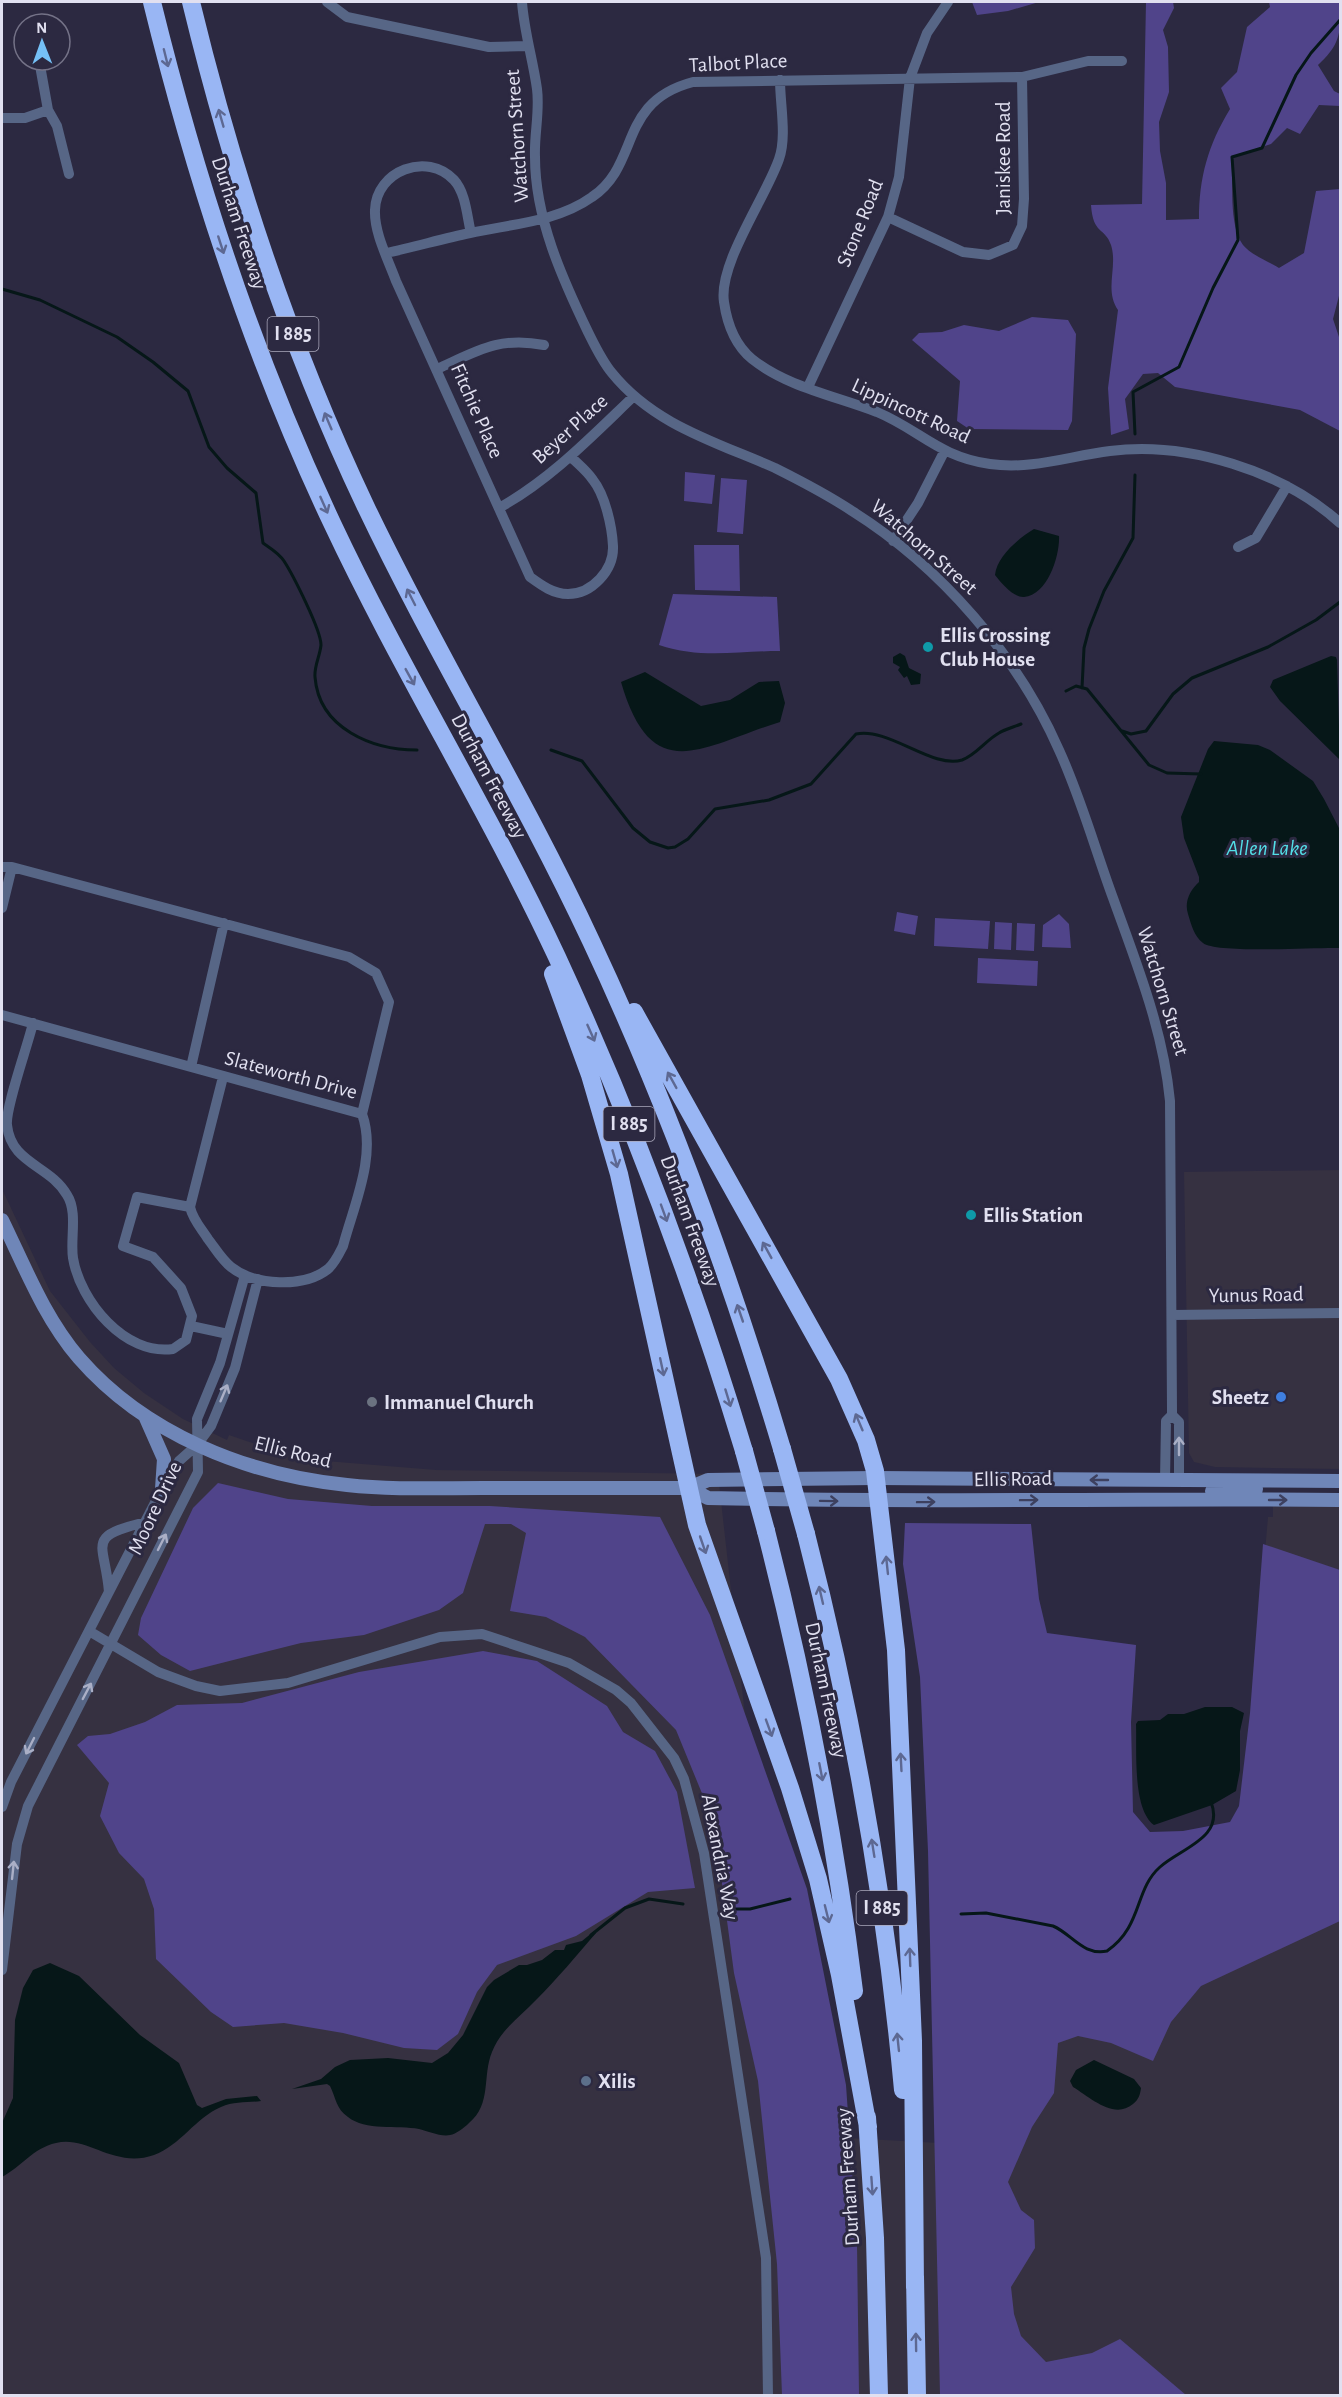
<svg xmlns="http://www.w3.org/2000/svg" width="1342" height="2397" font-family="'Alegreya Sans',sans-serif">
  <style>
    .commercial { fill: #363141 }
    .green { fill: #50448a }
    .water { fill: #061718 }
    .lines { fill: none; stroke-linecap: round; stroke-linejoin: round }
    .stream { stroke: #061718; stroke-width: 3 }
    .street { stroke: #576686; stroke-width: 10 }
    .secondary { stroke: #6f86b8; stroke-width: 14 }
    .highway { stroke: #99b6f4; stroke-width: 18 }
    .highway-bridge { stroke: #99b6f4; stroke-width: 18 }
    .oneway { stroke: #5d6892 }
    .oneway2 { stroke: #aaafc6 }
    .oneway3 { stroke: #3d405f }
    .culture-dot { fill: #0f9aa8; stroke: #2c2941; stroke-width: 2 }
    .shop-dot { fill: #3f7fe0; stroke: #2c2941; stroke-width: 2 }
    .worship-dot { fill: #6b7280; stroke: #2c2941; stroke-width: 2 }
    .service-dot { fill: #5c6f8a; stroke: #2c2941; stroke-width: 2 }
    .labels { text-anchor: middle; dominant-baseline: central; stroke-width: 6; stroke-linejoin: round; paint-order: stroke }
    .shield { fill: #2c2941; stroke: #aba9bc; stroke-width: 1.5 }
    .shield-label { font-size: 20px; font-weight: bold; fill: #e1e0f0 }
    .street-label { font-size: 21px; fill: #e1e0f0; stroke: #2c2941 }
    .poi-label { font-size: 21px; font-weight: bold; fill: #e1e0f0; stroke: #2c2941; text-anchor: start }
    .water-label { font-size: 22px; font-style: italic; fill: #53dfe8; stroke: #2c2941 }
  </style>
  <rect width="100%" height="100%" fill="#2c2941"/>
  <path class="commercial" d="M1340,1170v299l-125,-2 -21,-5 -5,-9 -5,-281z
    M2,1189l48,102 40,51 24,26 30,25 39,26 44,21 2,-5 59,20 38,6 110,9 282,4 74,661 166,9 1,-199 273,-7 36,-421h5v-11h67v889h-1338z"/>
  <path class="green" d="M972,2h67l-31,9 -31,4z
    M1146,2h27l1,6 -11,22 5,17 1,45 -10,30 1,29 6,32v37l33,-1c0,-41 9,-74 31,-110l-9,-21 16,-16 10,-45 23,-20 -1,-5h71c1,30 1,42 -22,63l16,26 6,3v12l-21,-1 -19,29 -13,-6 -16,16 -40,13c3,26 -3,66 12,88 7,9 26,17 36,23l25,-15 12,-62 24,-2v103l-7,27 7,21v91l-40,-21 -125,-23 -17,-14 -15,1 -18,25 4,30 -18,6 -3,-47 10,-78c-14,-20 0,-43 -7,-65 -6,-18 -18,-10 -20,-40l51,-1z
    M1032,317l36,3 8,14 -4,87 -4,9 -99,-1 -12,-8 3,-40 -48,-41 7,-7 23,-1 22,-7 35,6z
    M685,472l30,3 -3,29 -28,-3z
    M721,478l26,2 -4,54 -26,-2z
    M694,545h45l1,46 -45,-1z
    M673,594l104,3 3,54c-43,0 -80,8 -121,-6z
    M897,912l21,4 -3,19 -21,-4z
    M1059,914l10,10 2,24 -29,-1 1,-22z
    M935,918l55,3 -2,28 -54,-3z
    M995,922l17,1 -1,27 -17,-1z
    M1017,923l18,1 -1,27 -18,-1z
    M978,958l60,3 -1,25 -60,-3z
    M218,1483l70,16 84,7h118l170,11 50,98 97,274 39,196 11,158 2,152h-77l-5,-131 -19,-183 -24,-108 -13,-97 -13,-68 -32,-78 -91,-93 -39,-20 -36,-6 16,-78 -15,-9h-26l-22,69 -24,17 -75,25 -63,8 -111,28 -29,-16 -23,-20 3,-17 52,-110z
    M905,1523l126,1 8,75 8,34 89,12 -5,77 2,90 17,20 33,-1 47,-9 9,-16 11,-93 13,-169 77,26v351l-139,65 -30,36 -18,39 -42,-18 -33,-7 -20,7 -4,50 -22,34 -24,55 13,28 13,10 1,28 -24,39 3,27 7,22 25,26 46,-9 28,-14 66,56h-246l-12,-544 -8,-174 -17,-113z
    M483,1651l54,10 70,45 16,26 32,19 22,41 18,96 -47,4 -72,44 -79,29 -20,27 -19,42 -21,16 -33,-2 -61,-15 -59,-10 -51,4 -22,-15 -55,-53 -2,-50 -10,-30 -25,-26 -19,-37 9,-33 -32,-38 11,-9 22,-2 35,-12 32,-17 65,-2 117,-31z"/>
  <path class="water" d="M1034,529l25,7c1,19 -11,59 -35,61 -10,1 -23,-14 -29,-22 2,-19 24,-37 39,-46z
    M900,653l5,3 4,12 12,6 -1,10 -9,1 -4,-9 -3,2 -6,-8 2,-3 -7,-4v-6z
    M1331,656l5,1 1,3 3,100 -60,-59 -10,-14 3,-7z
    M645,672l56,34 29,-6 29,-18 20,-1 6,22 -5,19c-78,24 -128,67 -159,-40z
    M1214,741l44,4 12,5 43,31 11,18 16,31v118c-24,-1 -123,6 -137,-5 -9,-7 -12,-19 -15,-29 -4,-12 2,-24 11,-32v-5l-15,-39 -3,-21 27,-68z
    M1205,1707h27l12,6 -4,18v39l-4,21 -24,14 -58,20c-22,-16 -17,-76 -18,-101l2,-3 22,-1 8,-6h16z
    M593,1932l3,1c-19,22 -39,46 -60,67 -16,17 -35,29 -44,52 -10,24 0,52 -23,71 -5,5 -13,11 -19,12 -9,2 -23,-4 -31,-6 -21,-4 -54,2 -71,-12 -12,-8 -12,-19 -18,-31l-3,-2 -35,5 29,-10 14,-12 15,-7 38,-2 44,5 16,-10 15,-18 24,-48 7,-7 25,-15h8l15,-5 13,-10h9l2,-5 16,-4z
    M50,1963l29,13 61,59 39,28 18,42 5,3 24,-9 31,-3 4,5c-14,2 -27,0 -40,6 -26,11 -40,38 -67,48 -40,14 -67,-20 -98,-12 -23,5 -35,24 -54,34v-54l11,-25 2,-78 8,-32 10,-18z
    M1094,2060l40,19 7,9c-1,7 -2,11 -8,16 -19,16 -42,-6 -60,-17l-3,-6 6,-11z"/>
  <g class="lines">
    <path class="stream" d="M2,289l38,11 77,37 36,25 35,29 21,56 18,21 29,25 7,50c7,5 16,10 21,18 9,14 37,69 37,84 -1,11 -7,21 -6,32 4,52 58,73 102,73
      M1135,434l-2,-42 46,-25 34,-79 25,-48 -6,-83 30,-9 34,-73 15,-22 29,-33
      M1082,688l2,-40 5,-19 15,-38 29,-53 2,-63
      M1066,691l10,-5 11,3 62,76 18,8 34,1
      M1122,731l9,3 15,-3 27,-37 19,-16 76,-31 48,-27 24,-18
      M551,750l31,11 51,67 17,14 18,6 7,-1 13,-8 27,-30 54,-9 42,-16 45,-50c33,-7 76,35 106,26 14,-5 24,-20 37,-27 6,-4 15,-6 22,-9
      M731,1909h19l40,-10
      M961,1914l25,-1 67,13c19,8 30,30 54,25 36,-25 27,-61 53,-84 21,-19 65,-29 51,-65
      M591,1935l34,-27 24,-9 34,5"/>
    <path class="street" d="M327,2l20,15 142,30 39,-1
      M522,2c2,29 11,58 15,87 3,23 -3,45 -2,68 0,61 27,121 53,175 7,14 14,29 24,41 42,52 104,69 163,95 26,13 53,27 77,43 89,56 165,144 207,239 22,48 36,99 54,148 24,67 50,131 57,203l2,309v5l-6,6 -1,59
      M39,60l9,50 9,16 12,48
      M780,80c0,24 7,57 -1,79 -13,38 -61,105 -55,143 3,21 11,43 28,57 35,28 84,37 125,53 43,18 62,45 113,52 42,6 79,-8 120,-13 77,-10 173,20 230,72
      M2,118h23l23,-8
      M888,217l75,35 26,3 24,-10 9,-19 2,-27 -2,-122
      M471,233c-4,-16 -5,-40 -17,-53 -27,-29 -78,-9 -79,30 -1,23 13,49 21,71l134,296c11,8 23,17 38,17 24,0 46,-24 45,-48 -1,-20 -8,-51 -20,-66 -6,-9 -15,-16 -22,-23
      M386,253c28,-6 56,-14 84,-20 41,-9 87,-11 122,-36 49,-33 25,-95 101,-115l329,-5 66,-16h34
      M437,369c40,-18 62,-33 107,-24
      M808,387l80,-170 11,-40 11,-99 17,-45 21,-31
      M499,508c52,-29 92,-71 135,-112
      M893,541l25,-38 26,-51
      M1238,547l18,-9 31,-52
      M2,867h10l337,90 27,16 13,29 -27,112
      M2,908l10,-41
      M2,1015l360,99
      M33,1023c-5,22 -28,85 -26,102 4,39 43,40 60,70 11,17 3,44 6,63 7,43 52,98 100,91l13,-9 6,-24 -11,-28 -28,-31 -30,-11 14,-49 53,10
      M191,1067l33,-144
      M223,1077l-33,130c3,13 11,21 18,32 7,9 14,21 23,28 24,19 73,21 97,2 7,-6 11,-15 15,-23 11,-41 34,-91 19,-132
      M1172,1315l168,-2
      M191,1326l37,8
      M1172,1415l7,7v58
      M109,1592c-4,-50 -25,-55 37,-70
      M89,1631l69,41 38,14 24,5 68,-8 152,-46 42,-3 87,29 47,27 15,13 43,55 10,21 20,74 62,405 2,138
      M2,1807l9,-25 151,-293 17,-28 18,-16 14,-19 24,-58 23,-89
      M2,1970l15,-126 11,-38 170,-334 -1,-53 23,-56 25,-88"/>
    <path class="secondary" d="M2,1220c23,47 42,97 77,138 66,76 168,117 268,127 45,5 91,3 136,3 59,0 118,0 177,0h29l19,-8 168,-2 464,3
      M145,1416l19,43 -2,30
      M689,1488l19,10c211,5 422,0 632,2
      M1212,1491l44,-2"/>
    <path class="highway" d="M152,2c44,179 101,354 180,521 69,147 156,286 225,434 74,160 136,325 187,494
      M191,2c42,173 98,343 175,505 70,147 156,286 225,434 77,164 139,334 191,508
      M553,974l37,101 29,99 78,351 93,263 28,91 22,96 28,152
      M634,1012l205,367 27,61 9,31 21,179 17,391 2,247
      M766,1531c39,152 69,305 88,460
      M806,1534c47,183 80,368 97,556
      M867,2117l8,121 4,158
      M915,2276l2,120"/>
    <path class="highway-bridge" d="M782,1449l24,85
      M744,1451l22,80"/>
  </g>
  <defs><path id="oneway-shaft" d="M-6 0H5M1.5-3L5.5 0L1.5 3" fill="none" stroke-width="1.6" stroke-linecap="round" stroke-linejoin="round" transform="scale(1.5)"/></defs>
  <g class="oneway">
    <use href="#oneway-shaft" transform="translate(166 58) rotate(76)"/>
    <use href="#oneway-shaft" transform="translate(221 118) rotate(-106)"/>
    <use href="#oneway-shaft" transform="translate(221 245) rotate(72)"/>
    <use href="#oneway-shaft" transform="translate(328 421) rotate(-113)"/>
    <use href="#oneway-shaft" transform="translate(324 505) rotate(66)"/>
    <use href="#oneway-shaft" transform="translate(411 597) rotate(-117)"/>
    <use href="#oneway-shaft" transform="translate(410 677) rotate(61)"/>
    <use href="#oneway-shaft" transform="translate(591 1033) rotate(66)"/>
    <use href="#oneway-shaft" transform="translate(672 1080) rotate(-119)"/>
    <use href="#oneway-shaft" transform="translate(615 1159) rotate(74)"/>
    <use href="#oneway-shaft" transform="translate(664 1213) rotate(70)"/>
    <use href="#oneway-shaft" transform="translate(767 1250) rotate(-119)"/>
    <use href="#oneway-shaft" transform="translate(740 1313) rotate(-109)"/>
    <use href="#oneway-shaft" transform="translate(662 1367) rotate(78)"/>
    <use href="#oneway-shaft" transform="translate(728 1398) rotate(73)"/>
    <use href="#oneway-shaft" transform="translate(859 1422) rotate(-113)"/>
    <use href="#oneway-shaft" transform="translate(703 1545) rotate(71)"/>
    <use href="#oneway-shaft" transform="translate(887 1565) rotate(-96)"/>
    <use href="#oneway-shaft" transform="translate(821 1595) rotate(-103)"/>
    <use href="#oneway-shaft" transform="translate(769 1728) rotate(70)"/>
    <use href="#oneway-shaft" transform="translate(901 1762) rotate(-93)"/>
    <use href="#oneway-shaft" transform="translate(821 1772) rotate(79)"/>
    <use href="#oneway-shaft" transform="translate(873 1848) rotate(-99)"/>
    <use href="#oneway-shaft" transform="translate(827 1914) rotate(76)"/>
    <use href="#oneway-shaft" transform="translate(910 1957) rotate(-92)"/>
    <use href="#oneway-shaft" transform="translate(898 2042) rotate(-96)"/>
    <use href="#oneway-shaft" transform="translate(872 2186) rotate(86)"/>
    <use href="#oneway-shaft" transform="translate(916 2342) rotate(-91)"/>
  </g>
  <g class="oneway2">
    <use href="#oneway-shaft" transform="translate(224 1393) rotate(-67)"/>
    <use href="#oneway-shaft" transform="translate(1179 1446) rotate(-90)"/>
    <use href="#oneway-shaft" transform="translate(162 1542) rotate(-63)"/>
    <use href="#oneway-shaft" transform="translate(87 1691) rotate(-62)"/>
    <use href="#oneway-shaft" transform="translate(30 1746) rotate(117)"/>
    <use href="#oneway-shaft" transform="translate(13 1870) rotate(-84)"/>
  </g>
  <g class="oneway3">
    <use href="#oneway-shaft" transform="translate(1099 1480) rotate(180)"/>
    <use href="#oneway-shaft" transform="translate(1029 1500) rotate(-1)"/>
    <use href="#oneway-shaft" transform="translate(1278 1500)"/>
    <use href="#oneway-shaft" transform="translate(829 1501) rotate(1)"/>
    <use href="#oneway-shaft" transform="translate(926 1502) rotate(-1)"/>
  </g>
  <g class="culture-dot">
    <circle cx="928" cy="647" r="6"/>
    <circle cx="971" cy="1215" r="6"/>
  </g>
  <circle class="shop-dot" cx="1281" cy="1397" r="6"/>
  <circle class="worship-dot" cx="372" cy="1402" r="6"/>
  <circle class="service-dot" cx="586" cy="2081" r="6"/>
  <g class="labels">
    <g class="shield">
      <rect x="267.5" y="317" width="51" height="34" rx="4.5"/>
      <rect x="603.5" y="1107" width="51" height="34" rx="4.5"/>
      <rect x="856.5" y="1891" width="51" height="34" rx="4.5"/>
    </g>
    <g class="shield-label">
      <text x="293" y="334">I 885</text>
      <text x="629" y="1124">I 885</text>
      <text x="882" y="1908">I 885</text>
    </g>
    <g class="street-label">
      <text transform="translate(738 63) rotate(-3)">Talbot Place</text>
      <text transform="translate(517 136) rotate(-94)">Watchorn Street</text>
      <text transform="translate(1003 158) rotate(-90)">Janiskee Road</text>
      <text transform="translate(239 223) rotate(72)">Durham Freeway</text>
      <text transform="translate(860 223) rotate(-68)">Stone Road</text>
      <text transform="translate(477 411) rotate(66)">Fitchie Place</text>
      <text transform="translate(911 411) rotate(25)">Lippincott Road</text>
      <text transform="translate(570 429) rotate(-42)">Beyer Place</text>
      <text transform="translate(924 547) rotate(41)">Watchorn Street</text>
      <text transform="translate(489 776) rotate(62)">Durham Freeway</text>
      <text transform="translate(1163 991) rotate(73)">Watchorn Street</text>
      <text transform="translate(291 1075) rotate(15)">Slateworth Drive</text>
      <text transform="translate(690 1221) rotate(70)">Durham Freeway</text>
      <text transform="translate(1256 1295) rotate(-1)">Yunus Road</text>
      <text transform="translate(293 1452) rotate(14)">Ellis Road</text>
      <text transform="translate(1013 1479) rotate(-1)">Ellis Road</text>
      <text transform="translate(155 1508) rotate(-65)">Moore Drive</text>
      <text transform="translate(826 1690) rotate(78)">Durham Freeway</text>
      <text transform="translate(720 1857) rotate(79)">Alexandria Way</text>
      <text transform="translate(848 2177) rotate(-94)">Durham Freeway</text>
    </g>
    <g class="poi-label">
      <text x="940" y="635">Ellis Crossing<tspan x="940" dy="24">Club House</tspan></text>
      <text x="983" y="1215">Ellis Station</text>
      <text x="1269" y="1397" text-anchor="end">Sheetz</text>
      <text x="384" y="1402">Immanuel Church</text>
      <text x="598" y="2081">Xilis</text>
    </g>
    <g class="water-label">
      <text x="1267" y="848">Allen Lake</text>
    </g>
  </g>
  <rect width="1342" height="2397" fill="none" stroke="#e1e0f0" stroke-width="6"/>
  <g transform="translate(42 42) rotate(359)"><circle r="28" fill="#2c2941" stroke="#747287" stroke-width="1.5"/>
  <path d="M0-4.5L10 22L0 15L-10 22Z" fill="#75c0f6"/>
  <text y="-9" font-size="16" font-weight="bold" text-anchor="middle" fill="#e1e0f0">N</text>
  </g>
</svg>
